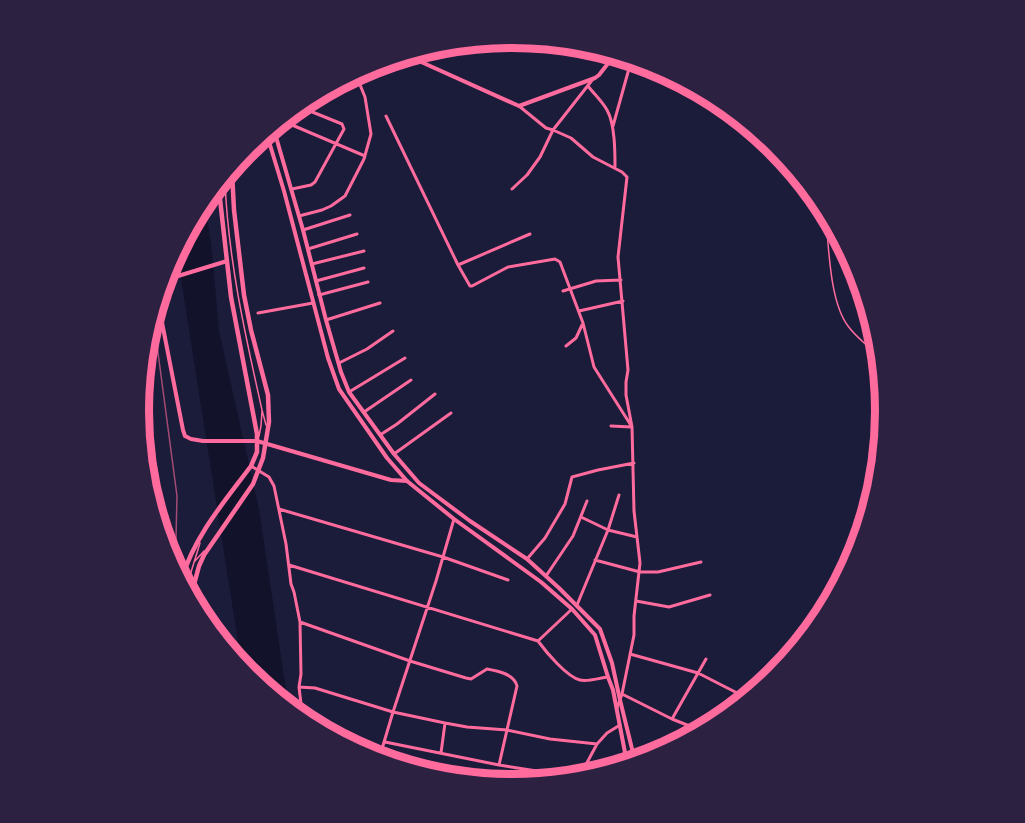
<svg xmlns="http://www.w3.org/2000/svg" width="1025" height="823" font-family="Helvetica,sans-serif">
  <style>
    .water { fill: #12122b }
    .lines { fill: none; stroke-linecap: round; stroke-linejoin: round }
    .service { stroke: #ff6b9d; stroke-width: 1.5 }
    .minor { stroke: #ff6b9d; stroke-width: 3 }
    .tertiary { stroke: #ff6b9d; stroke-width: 4 }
    .secondary { stroke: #ff6b9d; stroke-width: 4 }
    .primary { stroke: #ff6b9d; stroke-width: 4.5 }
    .rail { stroke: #a44b75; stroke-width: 1.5 }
    .rim { fill: none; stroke: #ff6b9d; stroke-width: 8 }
  </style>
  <rect width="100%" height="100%" fill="#1b1b3a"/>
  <path class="water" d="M206,209l6,43 7,79 40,178 29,194 -40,-27 -6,-9 -65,-414z"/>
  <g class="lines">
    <path class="service" d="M225,181c3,78 20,153 37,229l4,15
      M826,220c3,30 4,82 22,106 7,10 18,18 27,27
      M259,436l2,-10 1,-15
      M195,561l9,-10
      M187,585l13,-42"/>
    <path class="minor" d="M588,86c6,8 14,15 19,24 8,14 8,41 8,58
      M519,106l27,22 7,2 18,8 22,19 29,15 5,5 -9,80 10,113 -2,12v13l6,32 2,84 6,52 -6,53v19l-12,59 -5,14
      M386,116l72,149 12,21h2l36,-19 47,-8 5,3 23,61 11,44 38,60 -21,-1
      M285,122l80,34
      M613,126l17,-61
      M292,189l19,-4 4,-3 29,-53 -2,-5 -37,-15
      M512,189l15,-14 13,-18 13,-27 40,-51
      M299,216l23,-6 9,-4 14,-10 19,-37 7,-25 -6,-37 -9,-22
      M303,230l47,-15
      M308,249l49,-15
      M312,264l52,-13
      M458,265l72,-31
      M316,281l48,-13
      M563,291l33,-10 25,-1
      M319,295l49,-13
      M579,311l44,-10
      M258,313l55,-10
      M326,320l54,-17
      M566,346l10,-8 6,-13
      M339,363l28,-14 26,-18
      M349,392l56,-34
      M143,399l4,8 8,88
      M141,400l10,-6
      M364,412l47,-32
      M380,435l17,-11 38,-30
      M394,454l57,-41
      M251,466l18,11 5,9 12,58 5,40 3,8 6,30 1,52 -2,13 16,1 78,24 52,11 -4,30
      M279,509l164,48 65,23
      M581,517l27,13 29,7
      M527,559l18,-21 20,-34 7,-27 26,-7 36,-7
      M595,560l45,12h18l43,-10
      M289,565l249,76c8,11 29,36 42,39 8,2 19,-2 28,-3
      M546,576l27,-40 14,-35
      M636,601l33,6 41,-12
      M577,605l31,-75 11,-35
      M300,622l110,39 56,17 5,1 16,-10c11,2 27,5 30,17l-18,79
      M538,641l34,-32
      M630,654l68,19 47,24
      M299,687l3,25
      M622,694l50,25 25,10
      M672,719l34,-60
      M445,723l22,4 40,3 43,9 47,5
      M385,742l114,23 64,10
      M379,759l14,-47 43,-131 18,-62
      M582,772l15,-28 10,-11 13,-8"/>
    <path class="tertiary" d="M409,58l10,3 100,45 76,-28 4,-3 14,-18
      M165,280l62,-19
      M159,307l24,123 2,6 6,3 12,2h54l134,39 16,1"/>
    <path class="secondary" d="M274,130l29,100 23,90 15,52 8,20 45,62 25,29 51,38 57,38 32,29 41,41 12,34 8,37 15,61
      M267,135l17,56 44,167 11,31 48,69 20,23 47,38 87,63 31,27 23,26 13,42 5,13 14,73"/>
    <path class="primary" d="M182,578c13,-43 43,-77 69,-112l6,-14v-18l-26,-137 -12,-107
      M192,592l7,-26 5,-11 49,-71 10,-26 6,-36 -1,-27 -17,-65 -7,-35 -10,-85 -2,-38"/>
    <path class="rail" d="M155,330l22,166 -1,42 -2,27"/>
  </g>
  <path d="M0 0H1025V823H0ZM149 411a363 363 0 1 1 726 0a363 363 0 1 1-726 0Z" fill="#2d2142" fill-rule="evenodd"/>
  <path class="rim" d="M149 411a363 363 0 1 1 726 0a363 363 0 1 1-726 0Z"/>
</svg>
